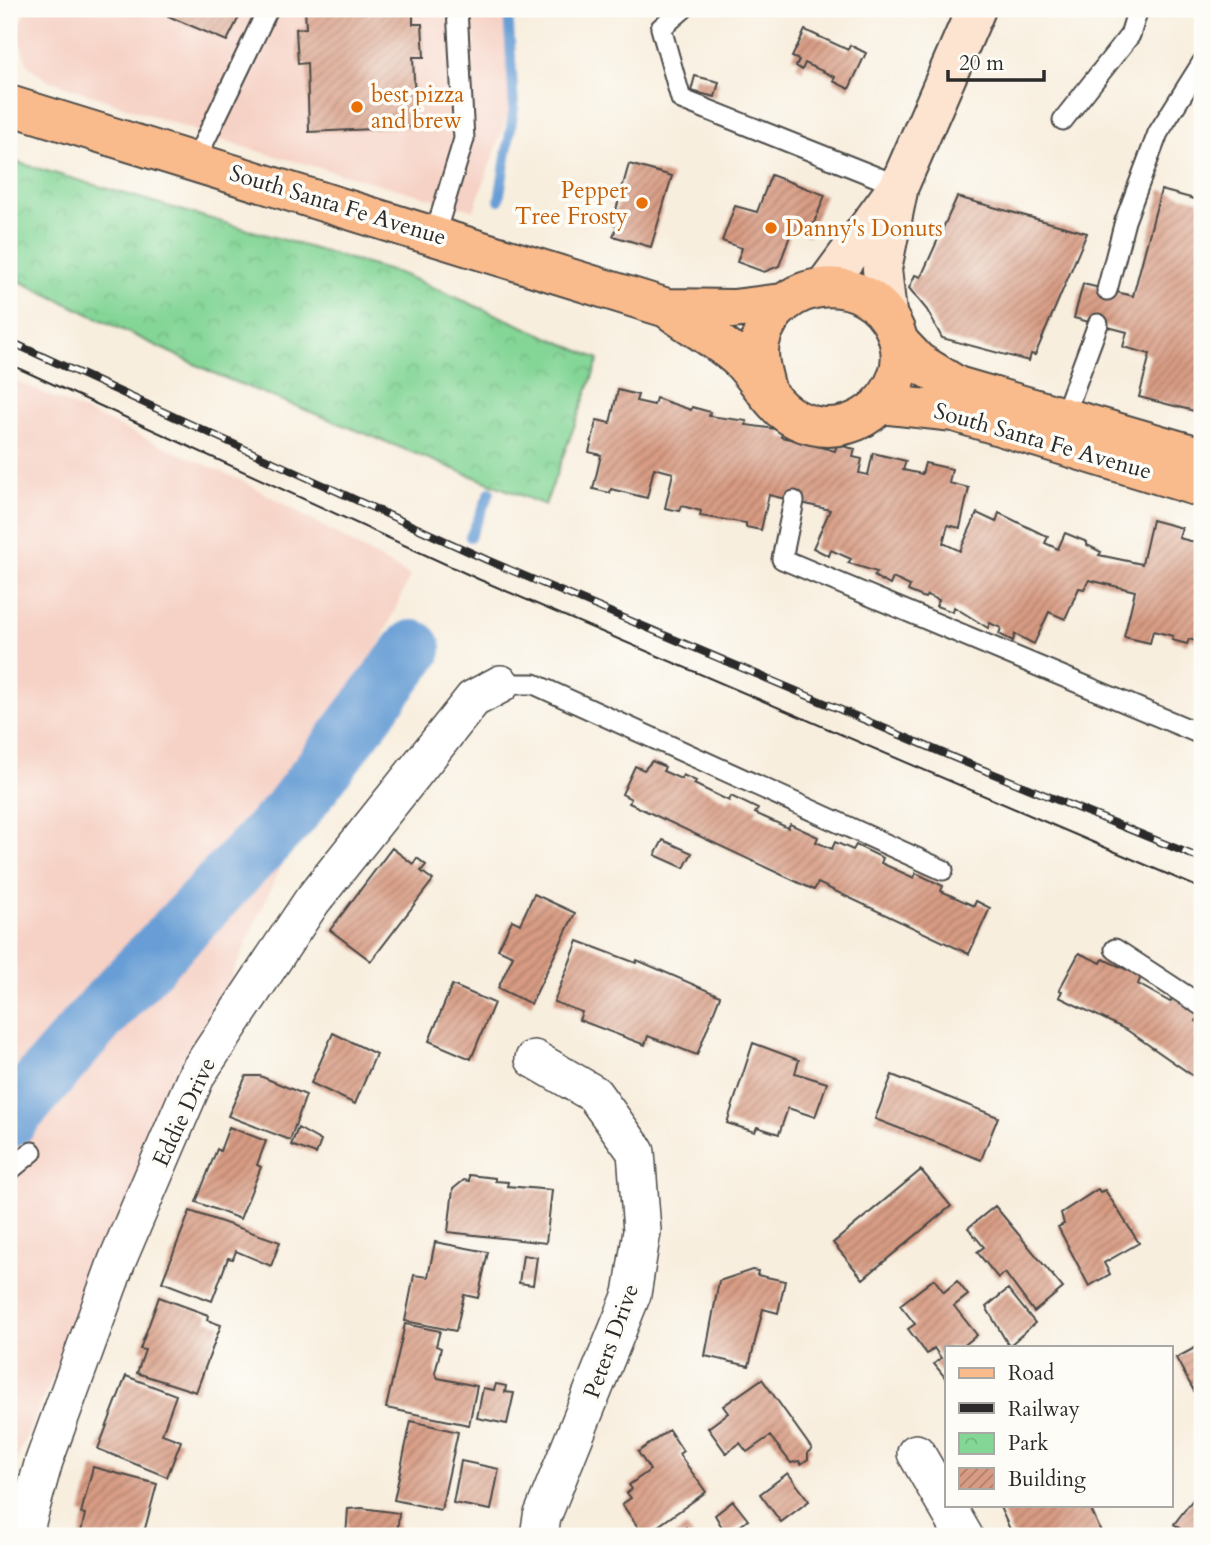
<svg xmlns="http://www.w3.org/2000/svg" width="1211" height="1545" font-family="Cardo,serif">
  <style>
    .built { fill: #f6d1c5 }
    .park { fill: url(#park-crowns); stroke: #588061; stroke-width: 2 }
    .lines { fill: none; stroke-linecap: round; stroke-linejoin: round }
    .stream { stroke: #689ed5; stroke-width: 10 }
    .river { stroke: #689ed5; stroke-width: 58 }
    .building { fill: url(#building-hatch) }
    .service-casing { stroke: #4a4846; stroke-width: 23 }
    .minor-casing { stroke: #4a4846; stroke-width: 40 }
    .secondary-casing { stroke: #4a4846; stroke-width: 42 }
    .primary-casing { stroke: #4a4846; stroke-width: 42 }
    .service { stroke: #fff; stroke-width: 19 }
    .minor { stroke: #fff; stroke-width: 37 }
    .secondary { stroke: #fde4d1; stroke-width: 38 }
    .primary { stroke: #fabb8c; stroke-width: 38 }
    .tram { stroke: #2b2b2b; stroke-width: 2 }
    .rail-casing { stroke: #2b2b2b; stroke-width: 8 }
    .rail { stroke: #fdfcf7; stroke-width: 5; stroke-dasharray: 16; stroke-linecap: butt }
    .food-dot { fill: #e8710a; stroke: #fdfcf7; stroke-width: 2.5 }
    .labels { text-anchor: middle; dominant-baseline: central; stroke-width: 7; stroke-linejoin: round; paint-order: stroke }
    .food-label { font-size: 23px; fill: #c56008; stroke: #fdfcf7; text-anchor: start }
    .street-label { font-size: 23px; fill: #2b2b2b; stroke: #fdfcf7 }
  </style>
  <defs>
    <pattern id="park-crowns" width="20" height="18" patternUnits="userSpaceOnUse" patternTransform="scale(1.75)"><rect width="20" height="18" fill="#84d697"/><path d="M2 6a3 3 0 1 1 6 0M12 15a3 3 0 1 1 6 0" fill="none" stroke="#72b882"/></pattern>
    <pattern id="building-hatch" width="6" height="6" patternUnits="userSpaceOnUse" patternTransform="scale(1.75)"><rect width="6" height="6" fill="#d89b83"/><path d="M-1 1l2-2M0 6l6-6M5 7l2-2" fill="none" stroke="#af7f6b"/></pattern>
  </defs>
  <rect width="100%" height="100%" fill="#fdfcf7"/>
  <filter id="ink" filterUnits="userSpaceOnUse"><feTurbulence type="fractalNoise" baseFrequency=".0143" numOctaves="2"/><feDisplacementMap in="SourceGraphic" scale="14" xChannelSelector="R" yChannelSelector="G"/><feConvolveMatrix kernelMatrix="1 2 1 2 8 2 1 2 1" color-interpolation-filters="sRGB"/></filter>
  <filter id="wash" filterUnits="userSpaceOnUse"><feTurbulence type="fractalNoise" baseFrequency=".00686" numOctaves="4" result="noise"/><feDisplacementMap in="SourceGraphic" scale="28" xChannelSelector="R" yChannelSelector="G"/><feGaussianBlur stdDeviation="1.57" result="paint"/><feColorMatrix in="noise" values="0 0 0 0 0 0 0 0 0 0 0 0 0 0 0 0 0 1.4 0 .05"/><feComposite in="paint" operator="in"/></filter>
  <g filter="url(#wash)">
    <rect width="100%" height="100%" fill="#f8eede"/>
    <path class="built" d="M26,9h480l4,100 -36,101 -235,-64 -194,-67 -18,-15 -10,-31z
      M9,378l236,104 165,94 -401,900z"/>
    <path class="park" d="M9,160l395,115 195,84 -54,146 -325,-129 -211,-100z"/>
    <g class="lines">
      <path class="stream" d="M499,200l15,-92 -6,-99
        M470,537l20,-45"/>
      <path class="river" d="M9,1119l99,-114 182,-192 123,-164"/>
    </g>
    <g id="blocks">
      <path class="building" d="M160,9h83l-16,32 -59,-25v-3z
        M305,9h108v15h9l2,33h-11l3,70 -107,5 -2,-69 -9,1 -2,-35 10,-1z
        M805,30l43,20 2,-5 16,8 -17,36 -16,-8 2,-4 -30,-14 -3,7 -6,-4 3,-6 -7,-3z
        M695,76l24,6 -4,15 -24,-6z
        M629,164l43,12 -21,71 -38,-11 4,-10 -5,-2z
        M771,175l54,20 -16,41 -17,-6 -13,36 -15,6 -27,-10 5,-14 -20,-7 13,-35 22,6z
        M1161,190l41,11v212l-63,-16 11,-43 -27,-7 4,-15 -53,-14 9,-34 50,12z
        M957,197l130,36 -52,122 -4,-1 -2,7 -87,-23 -15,-28 -18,-22 6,-13 6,2z
        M618,390l20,5 -2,6 18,4 2,-7 35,12 1,-3 18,5 -1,4 38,5 -1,4 37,5 -2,7 18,4 2,-7 18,5 -2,7 18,5 2,-6 18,4 -2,8 9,2 -3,14 9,2 5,-22 33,8 -3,9 19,4 3,-11 27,6 -3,14 20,5 -9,40 -12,-3 -5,18 17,8 17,-38 19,9 3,-9 49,24 -3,6 13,6 7,-16 22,9v3l14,7 -2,3 43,9 10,-44 30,8 -3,10 23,6v99l-13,-4 -2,5 -15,-4 1,-4 -20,-5 -3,12 -26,-6 11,-46 -46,-11 -5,9 -5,-1 -14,31 -16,-7 -15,32 -19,-10 -2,7 -14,-7 2,-6 -11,-5 -2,5 -34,-21 -1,5 -17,-6 3,-6 -12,-5 -2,3 -17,-7 2,-5 -17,-8 -3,7 -16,-9 3,-4 -29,-9 3,-4 -20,-9 -2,6 -16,-8 17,-38 -61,-15 -8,35 -15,-3v-4l-46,-7 1,-5 -19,-5 -2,5 -15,-3 8,-35 -19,-5 -7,30 -36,-9 -1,4 -17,-4 8,-34 -12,-3 8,-32 13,3z
        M652,761l13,6 -2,4 18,8 2,-4 13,6 -2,3 35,17 2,-5 27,13 -3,4 33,15 2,-4 28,13 -2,5 16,7 3,-7 18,8 3,-5 27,13 -2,5 33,15 2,-5 27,13 -2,5 33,15 2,-5 14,7 -21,46 -151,-71 -4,7 -185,-87 2,-4 -9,-5 13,-28 9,4z
        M663,840l29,13 -8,15 -29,-13z
        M392,848l21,16 4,-6 9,7 -5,6 12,9 -62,81 -41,-31z
        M534,894l41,19 -44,91 -33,-16 15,-32 -15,-7 14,-29 8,4z
        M578,941l58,22 1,-3 83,36 -23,59 -49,-19 -3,9 -66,-25 3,-8 -28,-10z
        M1079,953l22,10 2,-4 38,17 -3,8 32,18 4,-6 26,19 -4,6 6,5v56l-75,-52 -68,-33 3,-6 -3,-1z
        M452,985l42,18 -23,56 -42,-18z
        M333,1033l43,21 -21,50 -44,-21z
        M753,1043l46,17 -4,13 32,10 -12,34 -27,-9 -9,26 -22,-7 -2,5 -28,-9z
        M892,1075l106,42 -17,43 -106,-41z
        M246,1076h14l46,19 -16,45 -62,-24z
        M229,1127l37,14 -9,24 4,2 -21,52 -44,-17 21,-53 3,2z
        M298,1128l23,13 -5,13 -25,-9z
        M921,1170l30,36 -88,73 -30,-36z
        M469,1175l26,3v3l13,1 -1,4 45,4 -6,53 -98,-11 5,-43 11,-9 5,1z
        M1098,1189l2,3 5,-2 34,53 -35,20 6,11 -21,12 -31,-59 6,-3 -3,-11z
        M995,1206l68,82 -29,24 -29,-39 -7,5 -21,-26 7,-5 -16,-19z
        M190,1211l90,31 -9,24 -35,-15 -3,8 -5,-1 -16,43 -50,-19z
        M435,1242l53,10 -10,46 -14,-3 -8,36 -51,-10 9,-46 14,2z
        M523,1255l14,2 -4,28 -14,-2z
        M752,1270l6,1 -1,4 28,6 -7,32 -15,-4 -14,57 -44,-10 14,-75z
        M934,1279l10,13 13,-11 11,14 -14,11 23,29 -15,12h-15v33l-13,-16 7,-6 -7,-10 -7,6 -19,-25 7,-5 -15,-19z
        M1008,1289l27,34 -26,23 -23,-39z
        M159,1297l49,18 -1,5 14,5 -25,67 -59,-19 8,-23 -5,-1z
        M405,1324l35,7 -4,15 5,2 -6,25 3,5 39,8 -8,39 -83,-17z
        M1202,1344v48l-6,3 -20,-37z
        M126,1376l50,19 -14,39 19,7 -14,36 -69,-28z
        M762,1379l50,70 -4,3v7l-7,5 -2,-3 -8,2 -21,-27 -23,16 -7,-9 -14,10 -18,-25 20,-15 -5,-7z
        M496,1384l10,2 -1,6 9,1 -7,31 -30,-6 6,-30 11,2z
        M411,1421l47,11 -17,78 -47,-10z
        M669,1430l14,21 -4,3 27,38 -62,44 -22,-32 9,-6 -4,-5 5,-4 -3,-4 21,-15 -12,-18z
        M461,1461l38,8 -8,41 -38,-7z
        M93,1467l64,17 -14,52h-63l5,-22 -4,-1z
        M788,1473l21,28 -28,21 -21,-28z
        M1202,1488v48h-13l-15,-12z
        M733,1501l15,19 -21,16 -12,-21z
        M999,1505h90l14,31h-90z
        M362,1508l37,5 -2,23h-51l2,-27z
        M686,1527l7,9h-20z"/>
    </g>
  </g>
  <g filter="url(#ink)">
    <use href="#blocks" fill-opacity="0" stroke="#4a4846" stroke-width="2"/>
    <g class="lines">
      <defs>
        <path id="service" d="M683,9l-22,19 20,71 218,87
          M1063,120l67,-85 8,-26
          M195,161l73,-152
          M435,234l29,-95 -7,-130
          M1107,290l18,-69 33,-88 44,-70
          M1064,416l34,-92
          M794,501l-12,58 416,174
          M501,684h33l409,186
          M1115,949l87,57
          M9,1171l23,-19"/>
        <path id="minor" d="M534,1059l60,35 42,58 6,79 -10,63 -90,223 -3,19
          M916,1453l48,83
          M23,1536l21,-75 73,-200 80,-187 115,-173 161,-202 28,-15"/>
        <path id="secondary" d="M825,286l66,-90
          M887,313l-5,-44 17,-83 77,-177"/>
        <path id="primary" d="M9,105l658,203c23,18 52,32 73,52 15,15 26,35 41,49 41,35 98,16 116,-32 6,-15 4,-32 -2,-47 -26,-62 -119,-55 -135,12 -3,16 2,32 6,47
          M667,308l66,1 50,-6
          M900,343l18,19 39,24 245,71
          M881,404l73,8 248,76"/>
      </defs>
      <use href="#service" class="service-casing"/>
      <use href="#minor" class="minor-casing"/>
      <use href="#secondary" class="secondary-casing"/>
      <use href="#primary" class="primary-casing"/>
      <use href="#service" class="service"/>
      <use href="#minor" class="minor"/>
      <use href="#secondary" class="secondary"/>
      <use href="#primary" class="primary"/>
      <path class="tram" d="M9,364l469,215 724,310"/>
      <defs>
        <path id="rail" d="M9,341l478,219 470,199 245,100"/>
      </defs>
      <use href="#rail" class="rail-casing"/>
      <use href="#rail" class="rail"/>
    </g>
  </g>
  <g class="food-dot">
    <circle cx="357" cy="107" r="7"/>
    <circle cx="642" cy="203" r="7"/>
    <circle cx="771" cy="228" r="7"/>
  </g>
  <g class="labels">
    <g class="food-label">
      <text x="371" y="94">best pizza<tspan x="371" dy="26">and brew</tspan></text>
      <text x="628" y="190" text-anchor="end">Pepper<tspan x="628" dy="26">Tree Frosty</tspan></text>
      <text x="785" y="228">Danny's Donuts</text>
    </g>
    <g class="street-label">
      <text transform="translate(338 205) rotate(17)">South Santa Fe Avenue</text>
      <text transform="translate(1043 441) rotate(16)">South Santa Fe Avenue</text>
      <text transform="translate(184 1112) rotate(-65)">Eddie Drive</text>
      <text transform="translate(611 1341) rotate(-70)">Peters Drive</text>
    </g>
  </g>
  <rect width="1211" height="1545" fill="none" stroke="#fdfcf7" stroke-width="35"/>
  <rect x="945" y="1346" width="228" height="161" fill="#fdfcf7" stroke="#a9a8a5" stroke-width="2"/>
  <rect x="959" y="1368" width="35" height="10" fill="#fabb8c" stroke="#a9a8a5" stroke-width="2"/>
  <text x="1008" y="1380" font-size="21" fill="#2b2b2b">Road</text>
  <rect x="959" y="1403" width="35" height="10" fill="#2b2b2b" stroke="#a9a8a5" stroke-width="2"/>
  <text x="1008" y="1416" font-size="21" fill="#2b2b2b">Railway</text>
  <rect x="959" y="1433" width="35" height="21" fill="url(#park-crowns)" stroke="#a9a8a5" stroke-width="2"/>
  <text x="1008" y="1450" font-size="21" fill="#2b2b2b">Park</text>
  <rect x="959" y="1468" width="35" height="21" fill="url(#building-hatch)" stroke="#a9a8a5" stroke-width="2"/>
  <text x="1008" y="1486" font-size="21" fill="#2b2b2b">Building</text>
  <path d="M948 70v10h96v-10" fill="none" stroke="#2b2b2b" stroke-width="3.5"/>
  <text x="959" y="70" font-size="21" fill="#2b2b2b" stroke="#fdfcf7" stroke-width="5" paint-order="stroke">20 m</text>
</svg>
